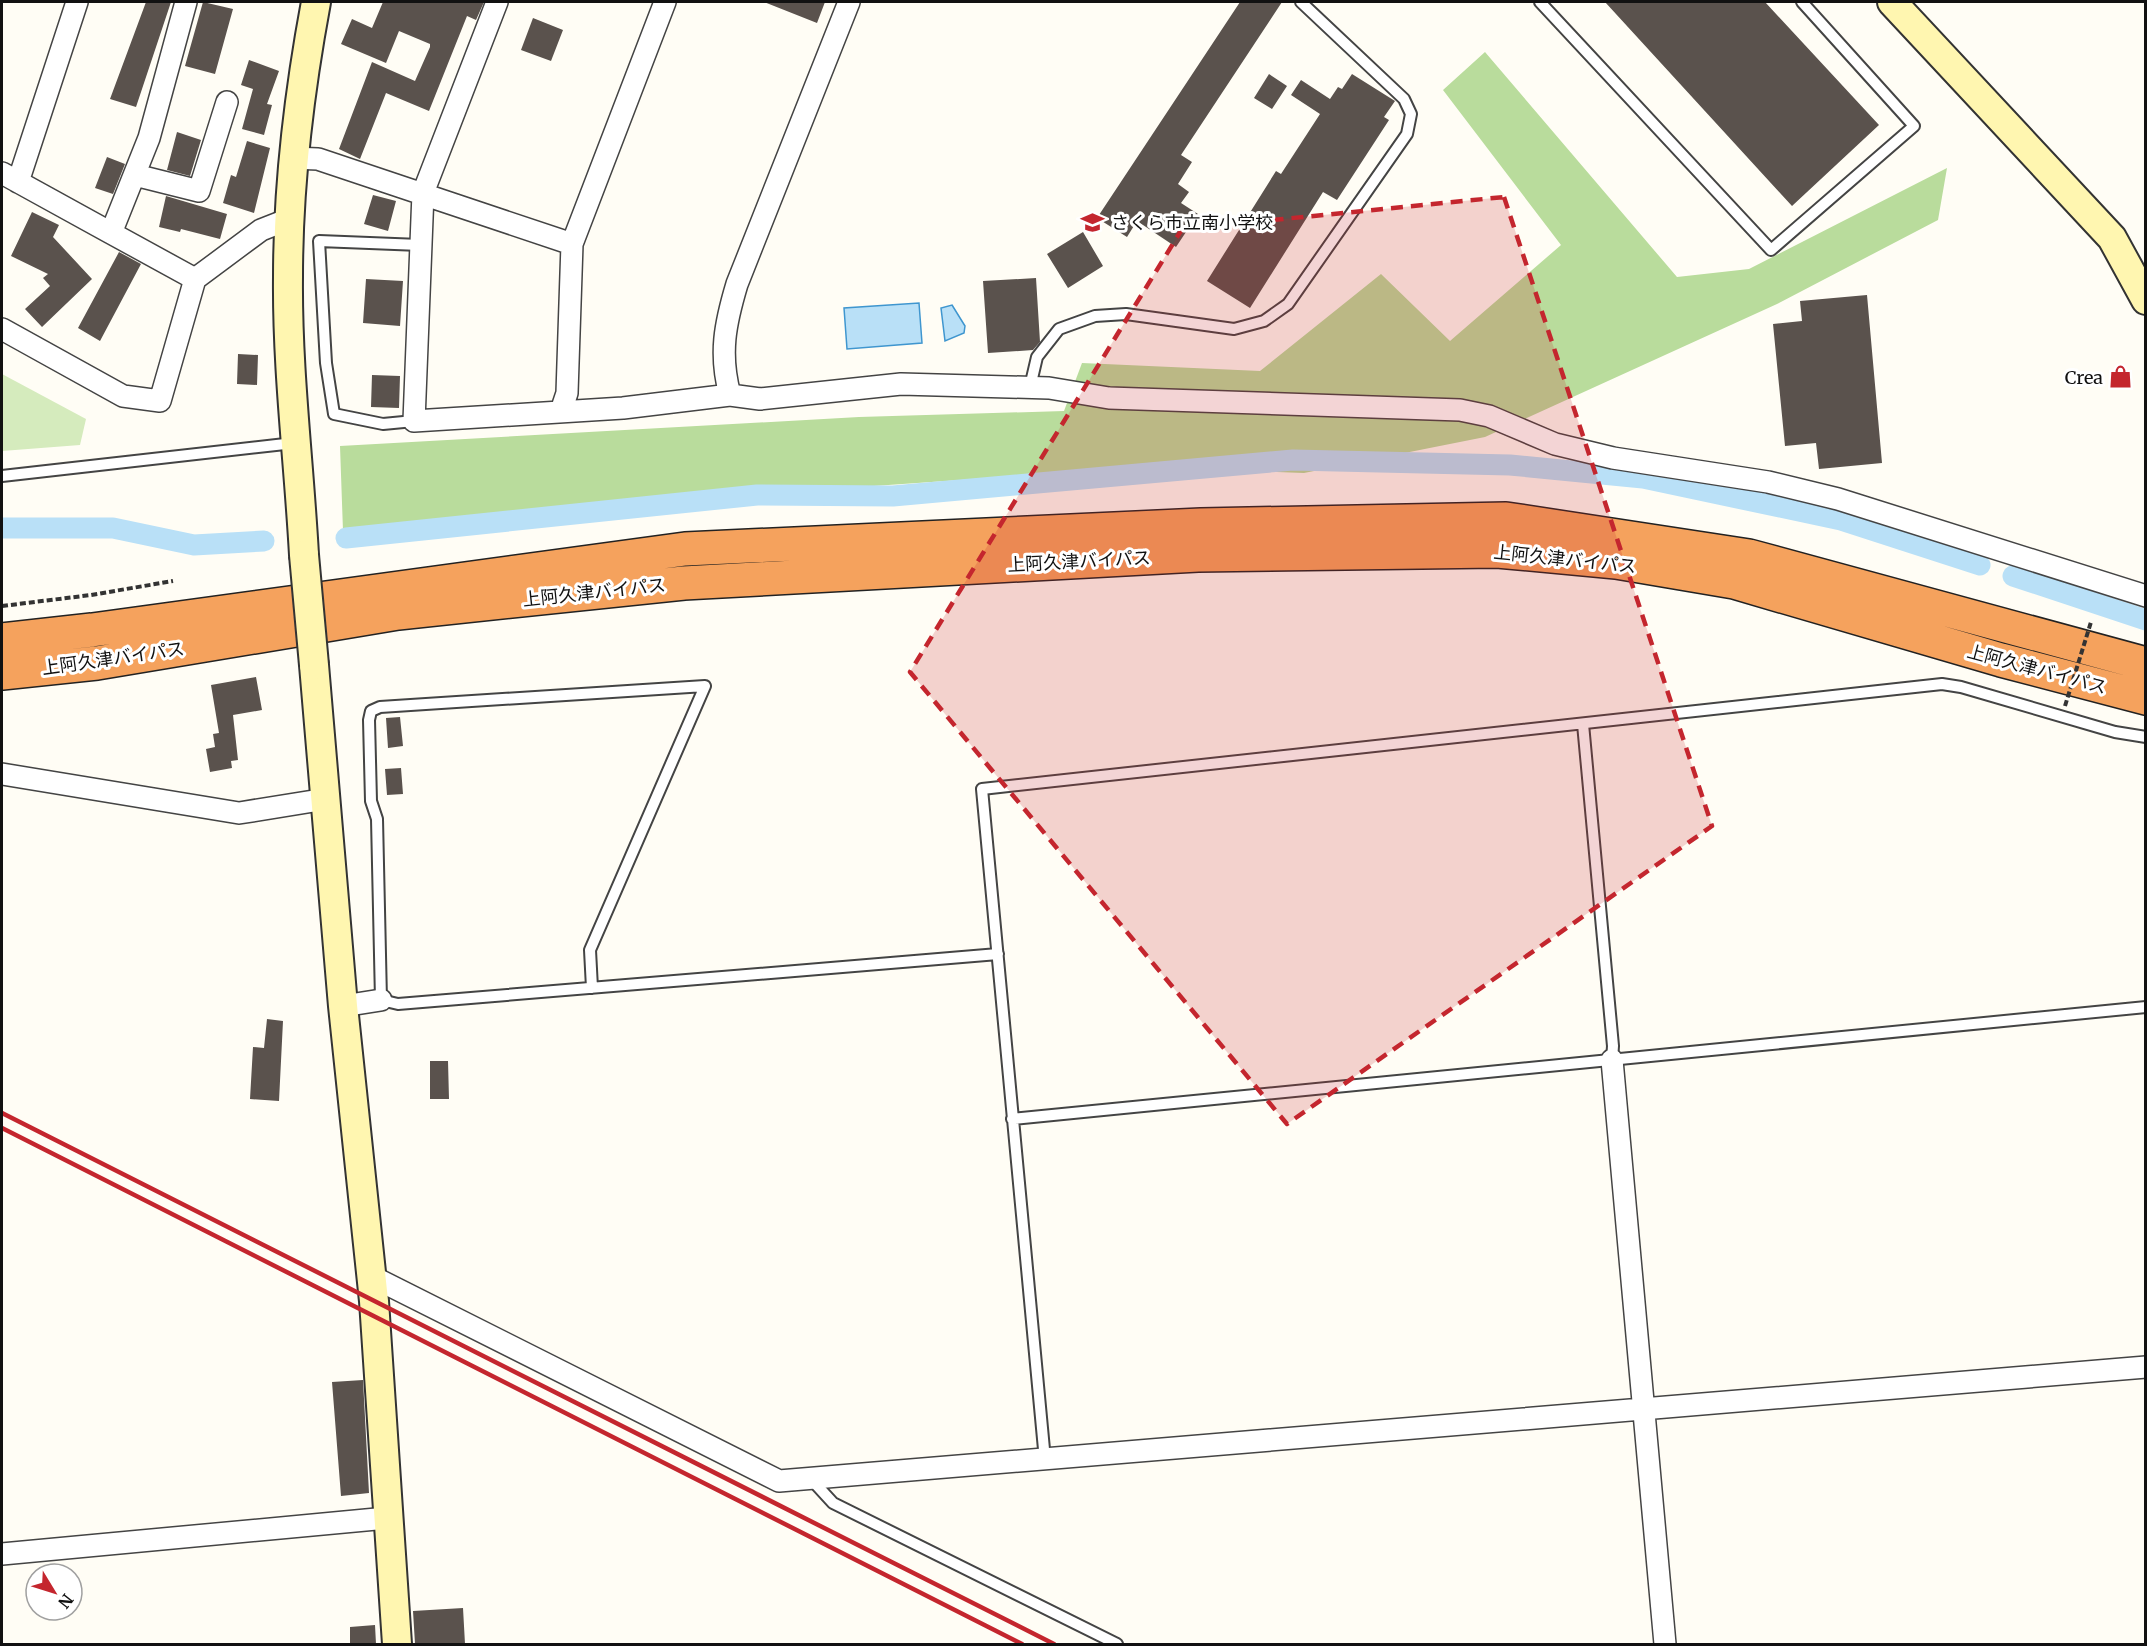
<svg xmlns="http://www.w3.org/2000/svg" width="2147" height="1646" font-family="Merriweather,'Noto Sans JP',serif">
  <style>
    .green { fill: #d5ebbd }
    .forest { fill: #b9dc9c }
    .water { fill: #b9e0f7; stroke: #3f96cf; stroke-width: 1.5 }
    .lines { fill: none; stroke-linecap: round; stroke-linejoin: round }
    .canal { stroke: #b9e0f7; stroke-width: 21 }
    .building { fill: #5a524d }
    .lane-casing { stroke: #444; stroke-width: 14 }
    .street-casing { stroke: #444; stroke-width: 24 }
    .secondary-casing { stroke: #333; stroke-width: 32 }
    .highway-casing { stroke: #222; stroke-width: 36 }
    .path { stroke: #333; stroke-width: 4; stroke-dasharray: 6 3; stroke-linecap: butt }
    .lane { stroke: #fff; stroke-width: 10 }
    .street { stroke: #fff; stroke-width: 21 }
    .secondary { stroke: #fff6b0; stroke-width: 28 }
    .highway { stroke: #f5a25d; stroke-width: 33 }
    .rail { stroke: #c4262e; stroke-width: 4.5 }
    .secondary-bridge-casing { stroke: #333; stroke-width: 32; stroke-linecap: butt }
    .path-bridge { stroke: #333; stroke-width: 4; stroke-dasharray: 6 3; stroke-linecap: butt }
    .secondary-bridge { stroke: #fff6b0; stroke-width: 28 }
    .marked { fill: #c4262e; fill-opacity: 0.2; stroke: #c4262e; stroke-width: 4.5; stroke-dasharray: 12 8; stroke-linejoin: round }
    .labels { text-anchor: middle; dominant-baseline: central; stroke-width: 6; stroke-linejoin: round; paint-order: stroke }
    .poi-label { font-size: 18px; fill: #111; stroke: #fff; text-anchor: start }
    .street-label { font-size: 18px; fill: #111; stroke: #fff }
  </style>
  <rect width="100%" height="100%" fill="#fffdf5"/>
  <path class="green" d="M2,374l84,45 -6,26 -78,6z"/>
  <path class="forest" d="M1485,52l192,225 72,-8 198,-101 -9,52 -161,84 -292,133 -181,36 -155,-6 -562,39 -244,25 -3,-85 519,-29 205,-6 18,-48 178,8 121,-97 69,67 111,-96 -118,-155z"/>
  <path class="water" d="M919,303l3,40 -75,6 -3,-41z
    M952,305l13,21 -1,7 -19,8 -4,-33z"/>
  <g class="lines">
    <path class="canal" d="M2,528h111l81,17 70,-4
      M346,538l411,-43 136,1 400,-36 217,5 133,13 198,42 139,45
      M2013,576l133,44"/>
  </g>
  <path class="building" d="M146,2h25l-35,105 -26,-8z
    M203,2l30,7 -18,65 -30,-8z
    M383,2h101l-8,18 -9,-4 -38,95 -43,-18 -26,66 -21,-10 33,-87 43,19 15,-34v-3l-31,-13 -13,32 -45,-19 11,-25 20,9z
    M764,2h61l-8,21z
    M1240,2h42l-101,153 11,7 -14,22 11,8 -8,11 17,11 -22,33 -39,-26 -10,16 -30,-19z
    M1605,2h160l114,123 -87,81z
    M533,18l30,12 -12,31 -30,-11z
    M249,60l30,11 -12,33 5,1 -8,30 -22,-6 11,-40 -12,-4z
    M1269,74l18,12 -15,23 -18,-11z
    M1352,74l43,27 -11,16 5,3 -52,80 -14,-8 -73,116 -43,-27 69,-110 5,3 39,-60 -29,-19 10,-15 29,19 8,-12 4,2z
    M177,132l24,8 -11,36 -23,-6z
    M247,141l23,7 -16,65 -31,-10 8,-28 5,2z
    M107,157l18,7 -12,30 -18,-6z
    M373,195l23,6 -8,30 -24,-7z
    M166,196l61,18 -7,25 -39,-10 -1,3 -21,-5z
    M32,212l27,13 -6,12 39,42 -50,48 -17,-18 25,-23 -7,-8 5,-4 -37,-18z
    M1083,232l20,34 -35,22 -21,-34z
    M119,252l22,12 -41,77 -22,-13z
    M1036,278l4,64 -7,8 -45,3 -5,-72z
    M366,279l37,2 -3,45 -37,-3z
    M1867,295l15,168 -63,6 -3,-26 -31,3 -12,-122 29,-3 -2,-20z
    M238,354l20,1 -1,30 -20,-1z
    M372,375l28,1 -1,32 -28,-1z
    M256,677l6,33 -29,5 5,45 -7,1 1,7 -22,4 -4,-23 9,-2 -2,-13 6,-1 -8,-48z
    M400,717l3,29 -15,2 -2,-30z
    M401,768l2,26 -16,1 -2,-26z
    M267,1019l16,2 -4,80 -29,-2 3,-52 11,1z
    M430,1061h18l1,38h-19z
    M363,1380l6,113 -28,3 -9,-114z
    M463,1608l2,36h-50l-2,-33z
    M375,1625l1,19h-26v-17z"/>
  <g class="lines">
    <defs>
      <path id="lane" d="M1540,2l231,248 143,-124 -112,-124
        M1030,387l7,-30 22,-28 36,-13 31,-2 108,15 30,-8 24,-17 119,-170 4,-20 -7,-15 -103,-97
        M414,421l-31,3 -49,-10 -8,-51 -7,-122 101,4
        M2,476l292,-33
        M1583,724l30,322 -1,14
        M592,988l-2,-38 115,-264 -325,21 -9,4 -2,9 2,81 6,18 4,181 17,4 600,-50
        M1012,1119l1134,-112
        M1045,1460l-63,-671 960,-105 19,3 154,45 31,5
        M811,1479l22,24 284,141"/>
      <path id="street" d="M497,2l-74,191 -9,228 209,-13 107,-13
        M849,2l-112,282c-12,40 -18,70 -7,111l30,4 141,-15 148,4 60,10 351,12 29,6 66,28 58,14 155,24 70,17 308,97
        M292,158l26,1 254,85
        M2,173l109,60 38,-95 37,-136
        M135,175l64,16 28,-89
        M18,182l59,-180
        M111,233l84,46
        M2,329l121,67 37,5 35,-122 66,-49 28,-11
        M561,411l6,-18 5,-149 93,-242
        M2,774l237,39 87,-14
        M343,1006l38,-6
        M1612,1060l53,584
        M371,1276l408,205 1367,-114
        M2,1554l385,-36"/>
      <path id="secondary" d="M1892,2l220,236 34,62
        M304,555c-5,-92 -17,-185 -16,-278 0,-93 11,-184 28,-275
        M314,665l29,341 31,295 23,343"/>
      <path id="highway" d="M2,640l90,-10 593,-81 516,-24 305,-6 243,37 397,108
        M2,673l95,-10 301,-50 286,-30 514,-28 299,-4 119,11 118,20 267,78 145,38"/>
    </defs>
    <use href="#lane" class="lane-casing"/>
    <use href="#street" class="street-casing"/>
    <use href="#secondary" class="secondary-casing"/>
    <use href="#highway" class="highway-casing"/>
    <path class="path" d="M2,606l89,-11 82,-14"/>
    <use href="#lane" class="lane"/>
    <use href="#street" class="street"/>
    <use href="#secondary" class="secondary"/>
    <use href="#highway" class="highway"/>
    <path class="rail" d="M2,1113l1052,531
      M2,1128l1020,516"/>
    <defs>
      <path id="secondary-bridge" d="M304,555l10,110"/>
    </defs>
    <use href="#secondary-bridge" class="secondary-bridge-casing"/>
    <path class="path-bridge" d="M2065,706l26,-84"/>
    <use href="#secondary-bridge" class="secondary-bridge"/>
  </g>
  <path class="marked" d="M1504,197l208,629 -425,298 -377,-452 272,-443z"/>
  <defs>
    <symbol id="school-bare" viewBox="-9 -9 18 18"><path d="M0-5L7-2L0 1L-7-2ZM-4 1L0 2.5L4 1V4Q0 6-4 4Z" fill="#c4262e" stroke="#fff" stroke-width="2.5" paint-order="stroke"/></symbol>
    <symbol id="shop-bare" viewBox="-9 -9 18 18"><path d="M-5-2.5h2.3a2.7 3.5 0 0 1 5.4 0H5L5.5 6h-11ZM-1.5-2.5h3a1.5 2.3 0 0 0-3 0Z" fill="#c4262e" stroke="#fff" stroke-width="2.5" paint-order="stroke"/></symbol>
  </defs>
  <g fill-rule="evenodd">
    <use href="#school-bare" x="1076" y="206" width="33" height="33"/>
    <use href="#shop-bare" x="2104" y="360" width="33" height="33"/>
  </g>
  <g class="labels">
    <g class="poi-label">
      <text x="1111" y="222">さくら市立南小学校</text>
      <text x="2103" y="377" text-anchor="end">Crea</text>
    </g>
    <g class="street-label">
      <text transform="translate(1565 559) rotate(6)">上阿久津バイパス</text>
      <text transform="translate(1079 561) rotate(-3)">上阿久津バイパス</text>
      <text transform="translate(594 592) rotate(-6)">上阿久津バイパス</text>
      <text transform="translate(113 658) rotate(-8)">上阿久津バイパス</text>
      <text transform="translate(2037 669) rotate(15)">上阿久津バイパス</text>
    </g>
  </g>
  <rect width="2147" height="1646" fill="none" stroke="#111111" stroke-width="6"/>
  <g transform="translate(54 1592) rotate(128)"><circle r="28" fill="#ffffff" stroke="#a0a0a0" stroke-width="1.5"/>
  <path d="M0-4.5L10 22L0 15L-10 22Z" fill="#c4262e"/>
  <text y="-9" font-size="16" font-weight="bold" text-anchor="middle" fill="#111111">N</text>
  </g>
</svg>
